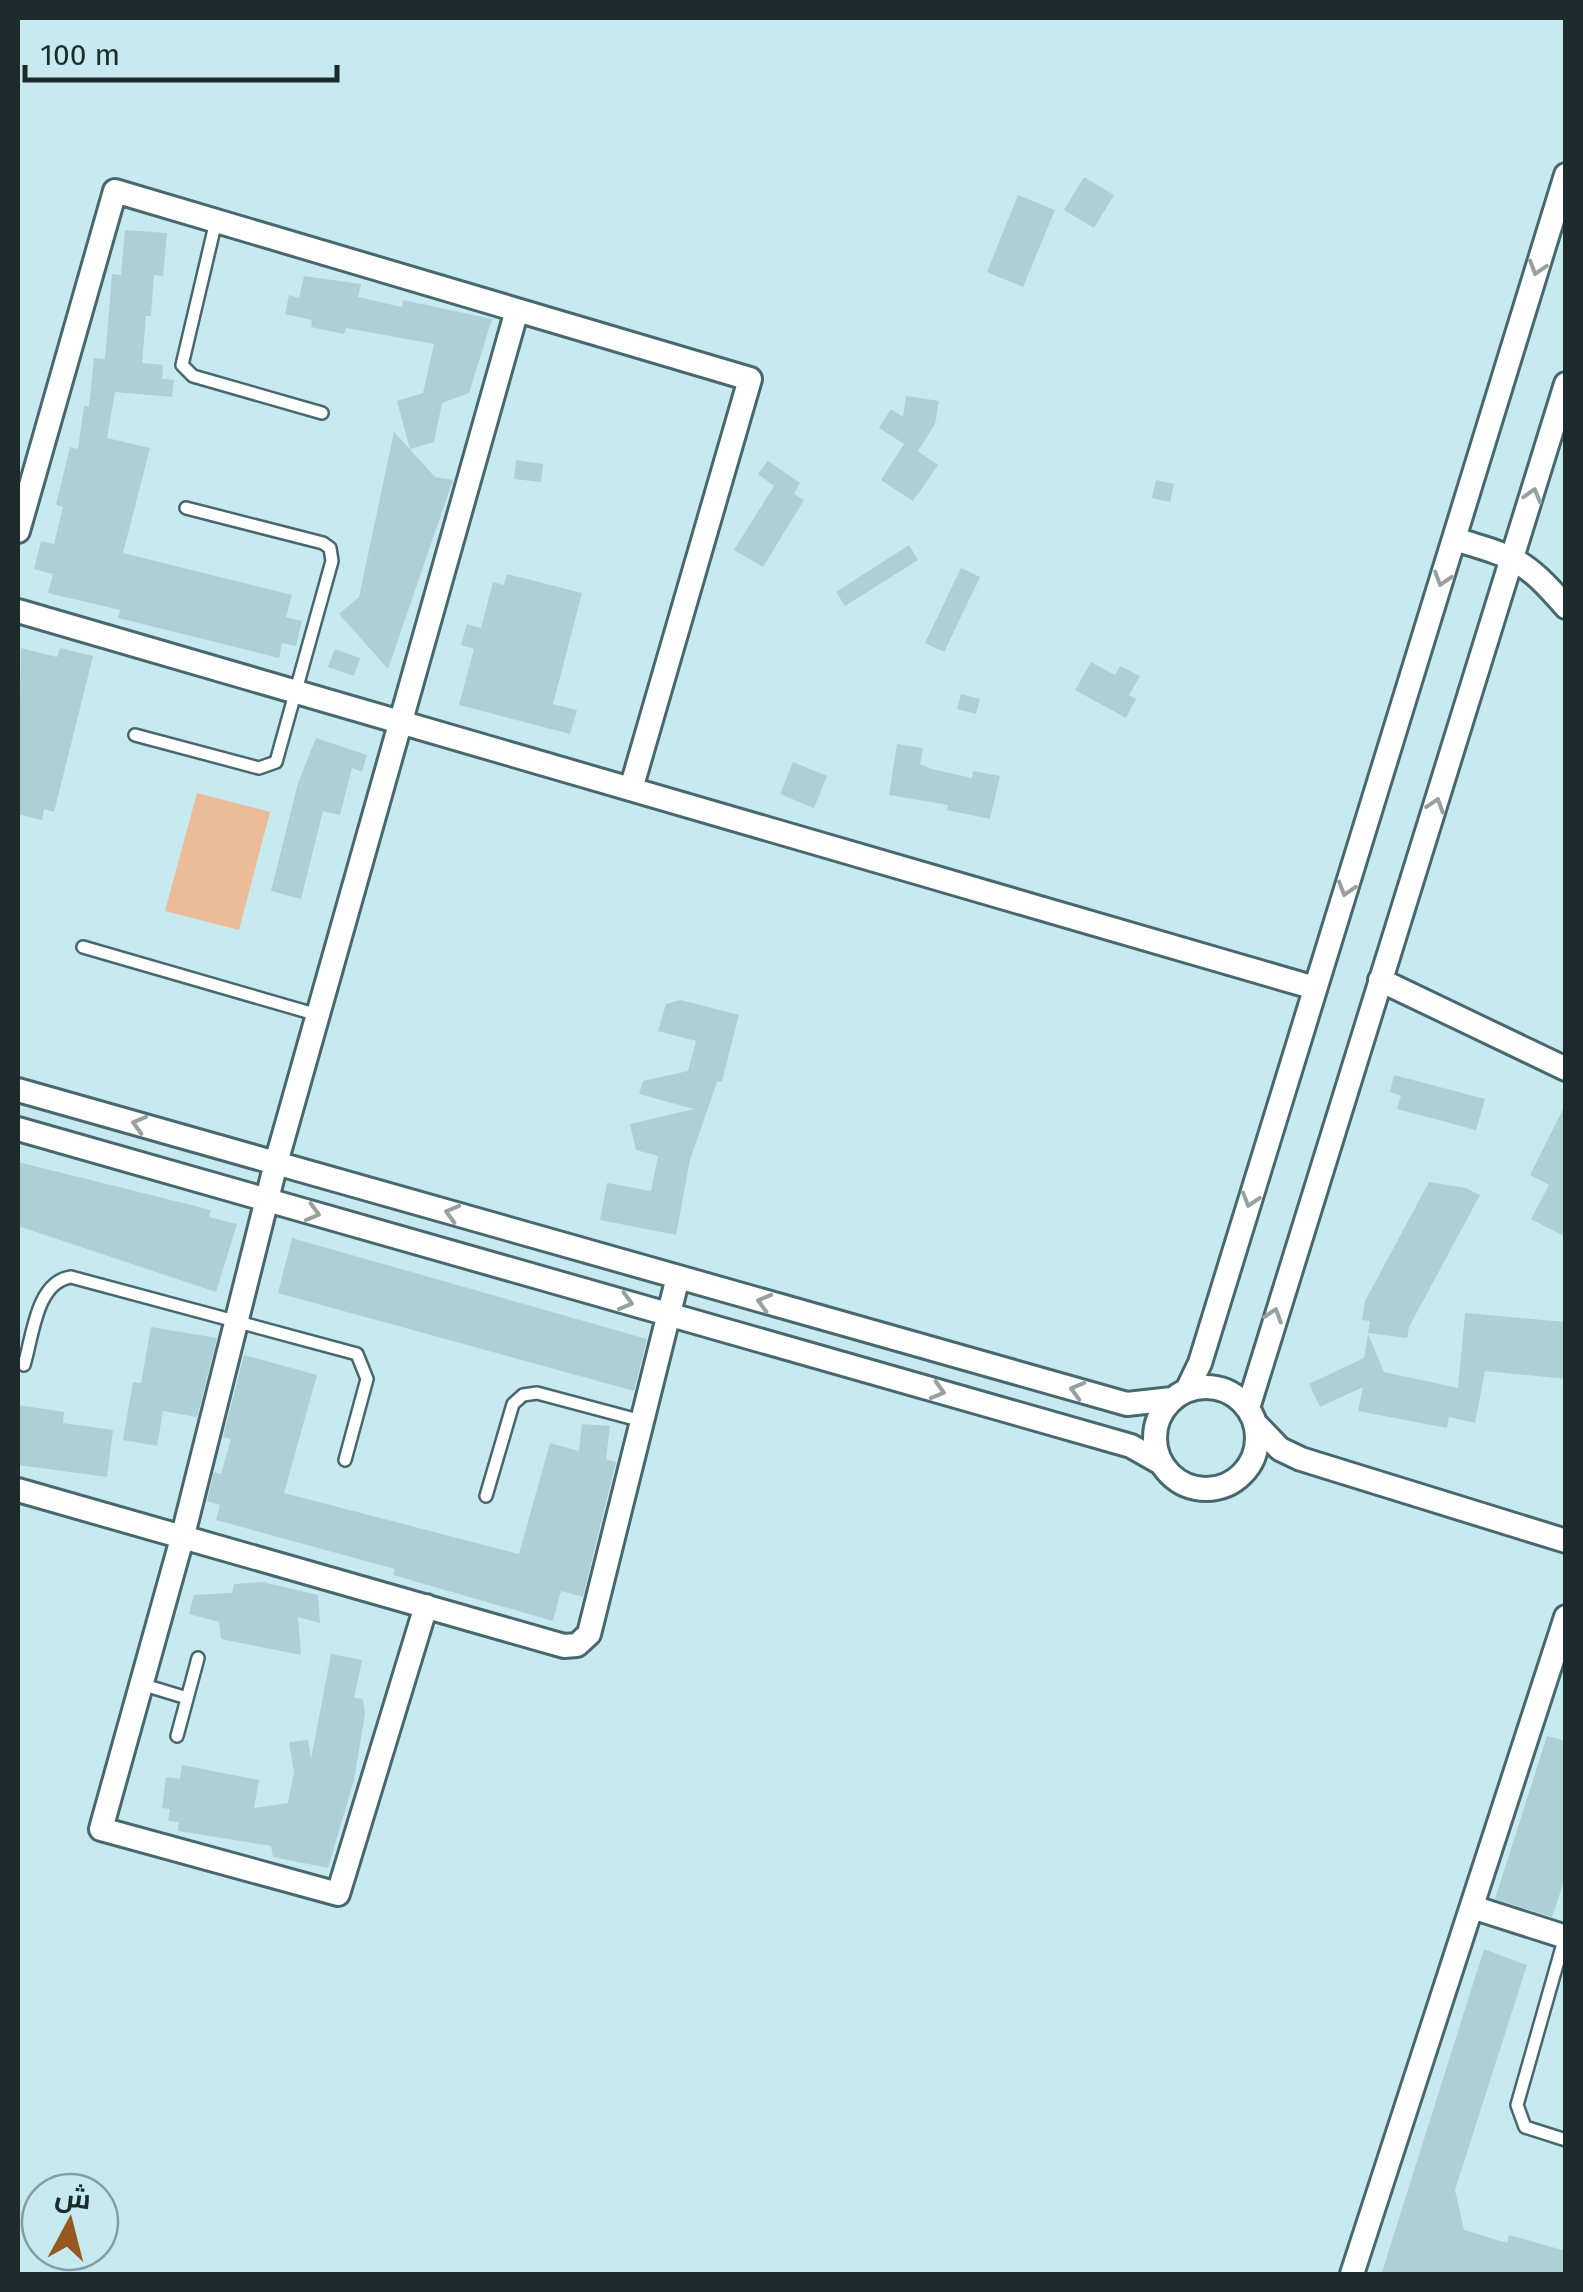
<svg xmlns="http://www.w3.org/2000/svg" width="1583" height="2292" font-family="'Fira Sans',Cairo,sans-serif">
  <style>
    .pitch { fill: #ecbc99 }
    .building { fill: #acd0d6 }
    .lines { fill: none; stroke-linecap: round; stroke-linejoin: round }
    .lane-casing { stroke: #47686d; stroke-width: 16 }
    .street-casing { stroke: #47686d; stroke-width: 28 }
    .lane { stroke: #fff; stroke-width: 11 }
    .street { stroke: #fff; stroke-width: 22 }
    .oneway { stroke: #99a0a0 }
  </style>
  <rect width="100%" height="100%" fill="#c6eaf0"/>
  <path class="pitch" d="M197,793l73,19 -31,118 -74,-19z"/>
  <path class="building" d="M1084,177l30,18 -20,33 -30,-18z
    M1018,195l37,15 -32,77 -36,-15z
    M125,230l42,3 -4,43 -9,-1 -3,41h-5l-4,47 21,2 -1,14 12,1 -2,17 -57,-5 -8,46 43,10 -27,105 169,42 -6,22 16,4 -6,25 -14,-3 -3,15 -161,-40 2,-8 -72,-17 5,-19 -19,-5 7,-28 13,3 9,-37 -7,-2 14,-58 8,2 6,-43 5,1 5,-49 11,1 7,-85 9,1z
    M304,276l57,8 -3,13 44,10 1,-7 89,19 -23,74 -27,10 -8,39 -24,7 -13,-48 26,-8 11,-49 -88,-16 -2,6 -33,-7 1,-7 -27,-6 4,-19 10,3z
    M906,396l33,5 -4,23 -17,27 20,14 -25,36 -32,-21 23,-36 -25,-16 12,-19 12,8z
    M394,432l41,45 18,3 -65,189 -49,-55 20,-17z
    M516,460l27,4 -2,18 -27,-3z
    M768,461l32,22 -6,11 10,6 -41,67 -29,-17 40,-64 -16,-12z
    M1156,480l18,4 -4,18 -18,-4z
    M909,545l9,15 -73,46 -9,-14z
    M961,568l19,9 -36,75 -19,-9z
    M507,574l75,19 -29,111 24,6 -7,24 -111,-29 15,-56 -13,-4 6,-21 14,4 12,-46 11,3z
    M21,648l36,9 3,-9 33,8 -39,156 -10,-3 -2,11 -24,-6z
    M335,649l25,9 -6,18 -26,-9z
    M1091,662l24,13 5,-9 20,10 -11,19 7,4 -10,19 -51,-28z
    M961,694l19,5 -4,15 -19,-5z
    M316,738l51,17 -5,17 -10,-4 -12,47 -17,-4 -22,88 -30,-8 27,-108z
    M897,744l26,4 -3,16 12,5 40,9 1,-7 27,5 -10,43 -43,-9 1,-5 -59,-10z
    M793,762l34,14 -13,32 -34,-14z
    M681,1000l58,15 -17,66 -5,1 -27,78 -14,75 -76,-15 7,-37 44,8 7,-35 -22,-6 -6,-26 64,-15 -55,-15 4,-13 45,-10 8,-30 -38,-10 8,-27z
    M1394,1075l91,24 -9,31 -79,-21 4,-13 -11,-4z
    M1566,1103v134l-35,-18 18,-34 -19,-10z
    M18,1162l193,48 -2,7 28,7 -21,68 -198,-66z
    M1429,1182l37,6 14,7 -71,132 -2,11 -39,-5 2,-12 -8,-1 3,-19z
    M292,1238l355,101 -13,52 -356,-98z
    M1465,1313l101,9v57l-81,-8 -10,52 -26,-6 -2,11 -89,-17 5,-24 -43,20 -11,-23 55,-26 4,-24 16,38 74,16z
    M151,1327l66,11 -20,79 -34,-6 -6,35 -34,-6 10,-58 8,1z
    M244,1355l73,20 -33,118 235,61 31,-111 29,8 3,-27 28,2 -4,33 10,3 -33,135 -22,-6 -8,30 -160,-46 2,-6 -179,-49 4,-15 -13,-4 7,-29 7,2 10,-35 -8,-2z
    M18,1405l46,7 -1,11 50,7 -6,47 -89,-12z
    M263,1582l55,13 2,28 -22,-6 3,38 -80,-16 -2,-17 -30,-8 5,-19 38,-2 2,-9z
    M331,1654l31,6 -8,38 9,1 2,15 -11,66 -26,88 -55,-11 -2,-11 -93,-15 1,-9 -11,-1 2,-12 -8,-1 4,-31 14,2 2,-14 77,15 -5,28 34,-5 6,-31 -5,-30 19,-2 3,19z
    M1547,1736l19,5v134l-14,42 -57,-18z
    M1484,1949l43,16 -72,225 9,40 43,13 2,-8 57,16v23l-184,-2z"/>
  <g class="lines">
    <defs>
      <path id="lane" d="M216,221l-34,144 11,11 129,37
        M135,735l124,33 17,-6 56,-201 -2,-13 -7,-5 -137,-35
        M83,947l235,68
        M24,1365c9,-29 12,-83 47,-88l286,77 10,25 -22,81
        M486,1496l27,-92 10,-9 14,-2 105,28
        M141,1684l46,14
        M177,1736l21,-78
        M1566,1933l-49,172 8,22 41,13"/>
      <path id="street" d="M18,531l97,-340 635,188 -119,410
        M1454,539c61,18 70,20 112,68
        M18,611l1297,377
        M1380,980l186,89
        M18,1090l1109,314 45,-5
        M18,1129l1113,317 30,17
        M1155 1438a51 51 0 1 1 102 0a51 51 0 1 1-102 0Z
        M1187,1390l13,-27 366,-1188
        M1248,1408l318,-1024
        M1255,1423l25,26 21,10 265,82
        M18,1490l546,156 13,-1 12,-11 89,-357
        M426,1606l-88,288 -237,-65 82,-294 93,-372 241,-853
        M1472,1907l94,30
        M1352,2274l214,-657"/>
    </defs>
    <use href="#lane" class="lane-casing"/>
    <use href="#street" class="street-casing"/>
    <use href="#lane" class="lane"/>
    <use href="#street" class="street"/>
  </g>
  <defs><path id="oneway-chevron" d="M-2-3.5L2.5 0L-2 3.5" fill="none" stroke-width="1.6" stroke-linecap="round" stroke-linejoin="round" transform="scale(2.5)"/></defs>
  <g class="oneway">
    <use href="#oneway-chevron" transform="translate(1537 268) rotate(107)"/>
    <use href="#oneway-chevron" transform="translate(1533 495) rotate(-74)"/>
    <use href="#oneway-chevron" transform="translate(1442 579) rotate(107)"/>
    <use href="#oneway-chevron" transform="translate(1436 805) rotate(-72)"/>
    <use href="#oneway-chevron" transform="translate(1346 889) rotate(107)"/>
    <use href="#oneway-chevron" transform="translate(139 1124) rotate(-164)"/>
    <use href="#oneway-chevron" transform="translate(1250 1200) rotate(107)"/>
    <use href="#oneway-chevron" transform="translate(313 1213) rotate(16)"/>
    <use href="#oneway-chevron" transform="translate(452 1213) rotate(-164)"/>
    <use href="#oneway-chevron" transform="translate(626 1302) rotate(16)"/>
    <use href="#oneway-chevron" transform="translate(764 1302) rotate(-164)"/>
    <use href="#oneway-chevron" transform="translate(1274 1315) rotate(-72)"/>
    <use href="#oneway-chevron" transform="translate(1077 1390) rotate(-164)"/>
    <use href="#oneway-chevron" transform="translate(938 1391) rotate(16)"/>
  </g>
  <rect width="1583" height="2292" fill="none" stroke="#1d2b2d" stroke-width="40"/>
  <g transform="translate(70 2222) rotate(7)"><circle r="48" fill="#c6eaf0" stroke="#829ea2" stroke-width="2.5"/>
  <path d="M0-8L18 38L0 25L-18 38Z" fill="#975720"/>
  <text y="-15" font-size="28" font-weight="bold" text-anchor="middle" fill="#1d2b2d">ش</text>
  </g>
  <path d="M25 65v15h312v-15" fill="none" stroke="#1d2b2d" stroke-width="5"/>
  <text x="40" y="65" font-size="30" fill="#1d2b2d" stroke="#c6eaf0" stroke-width="8" paint-order="stroke">100 m</text>
</svg>
